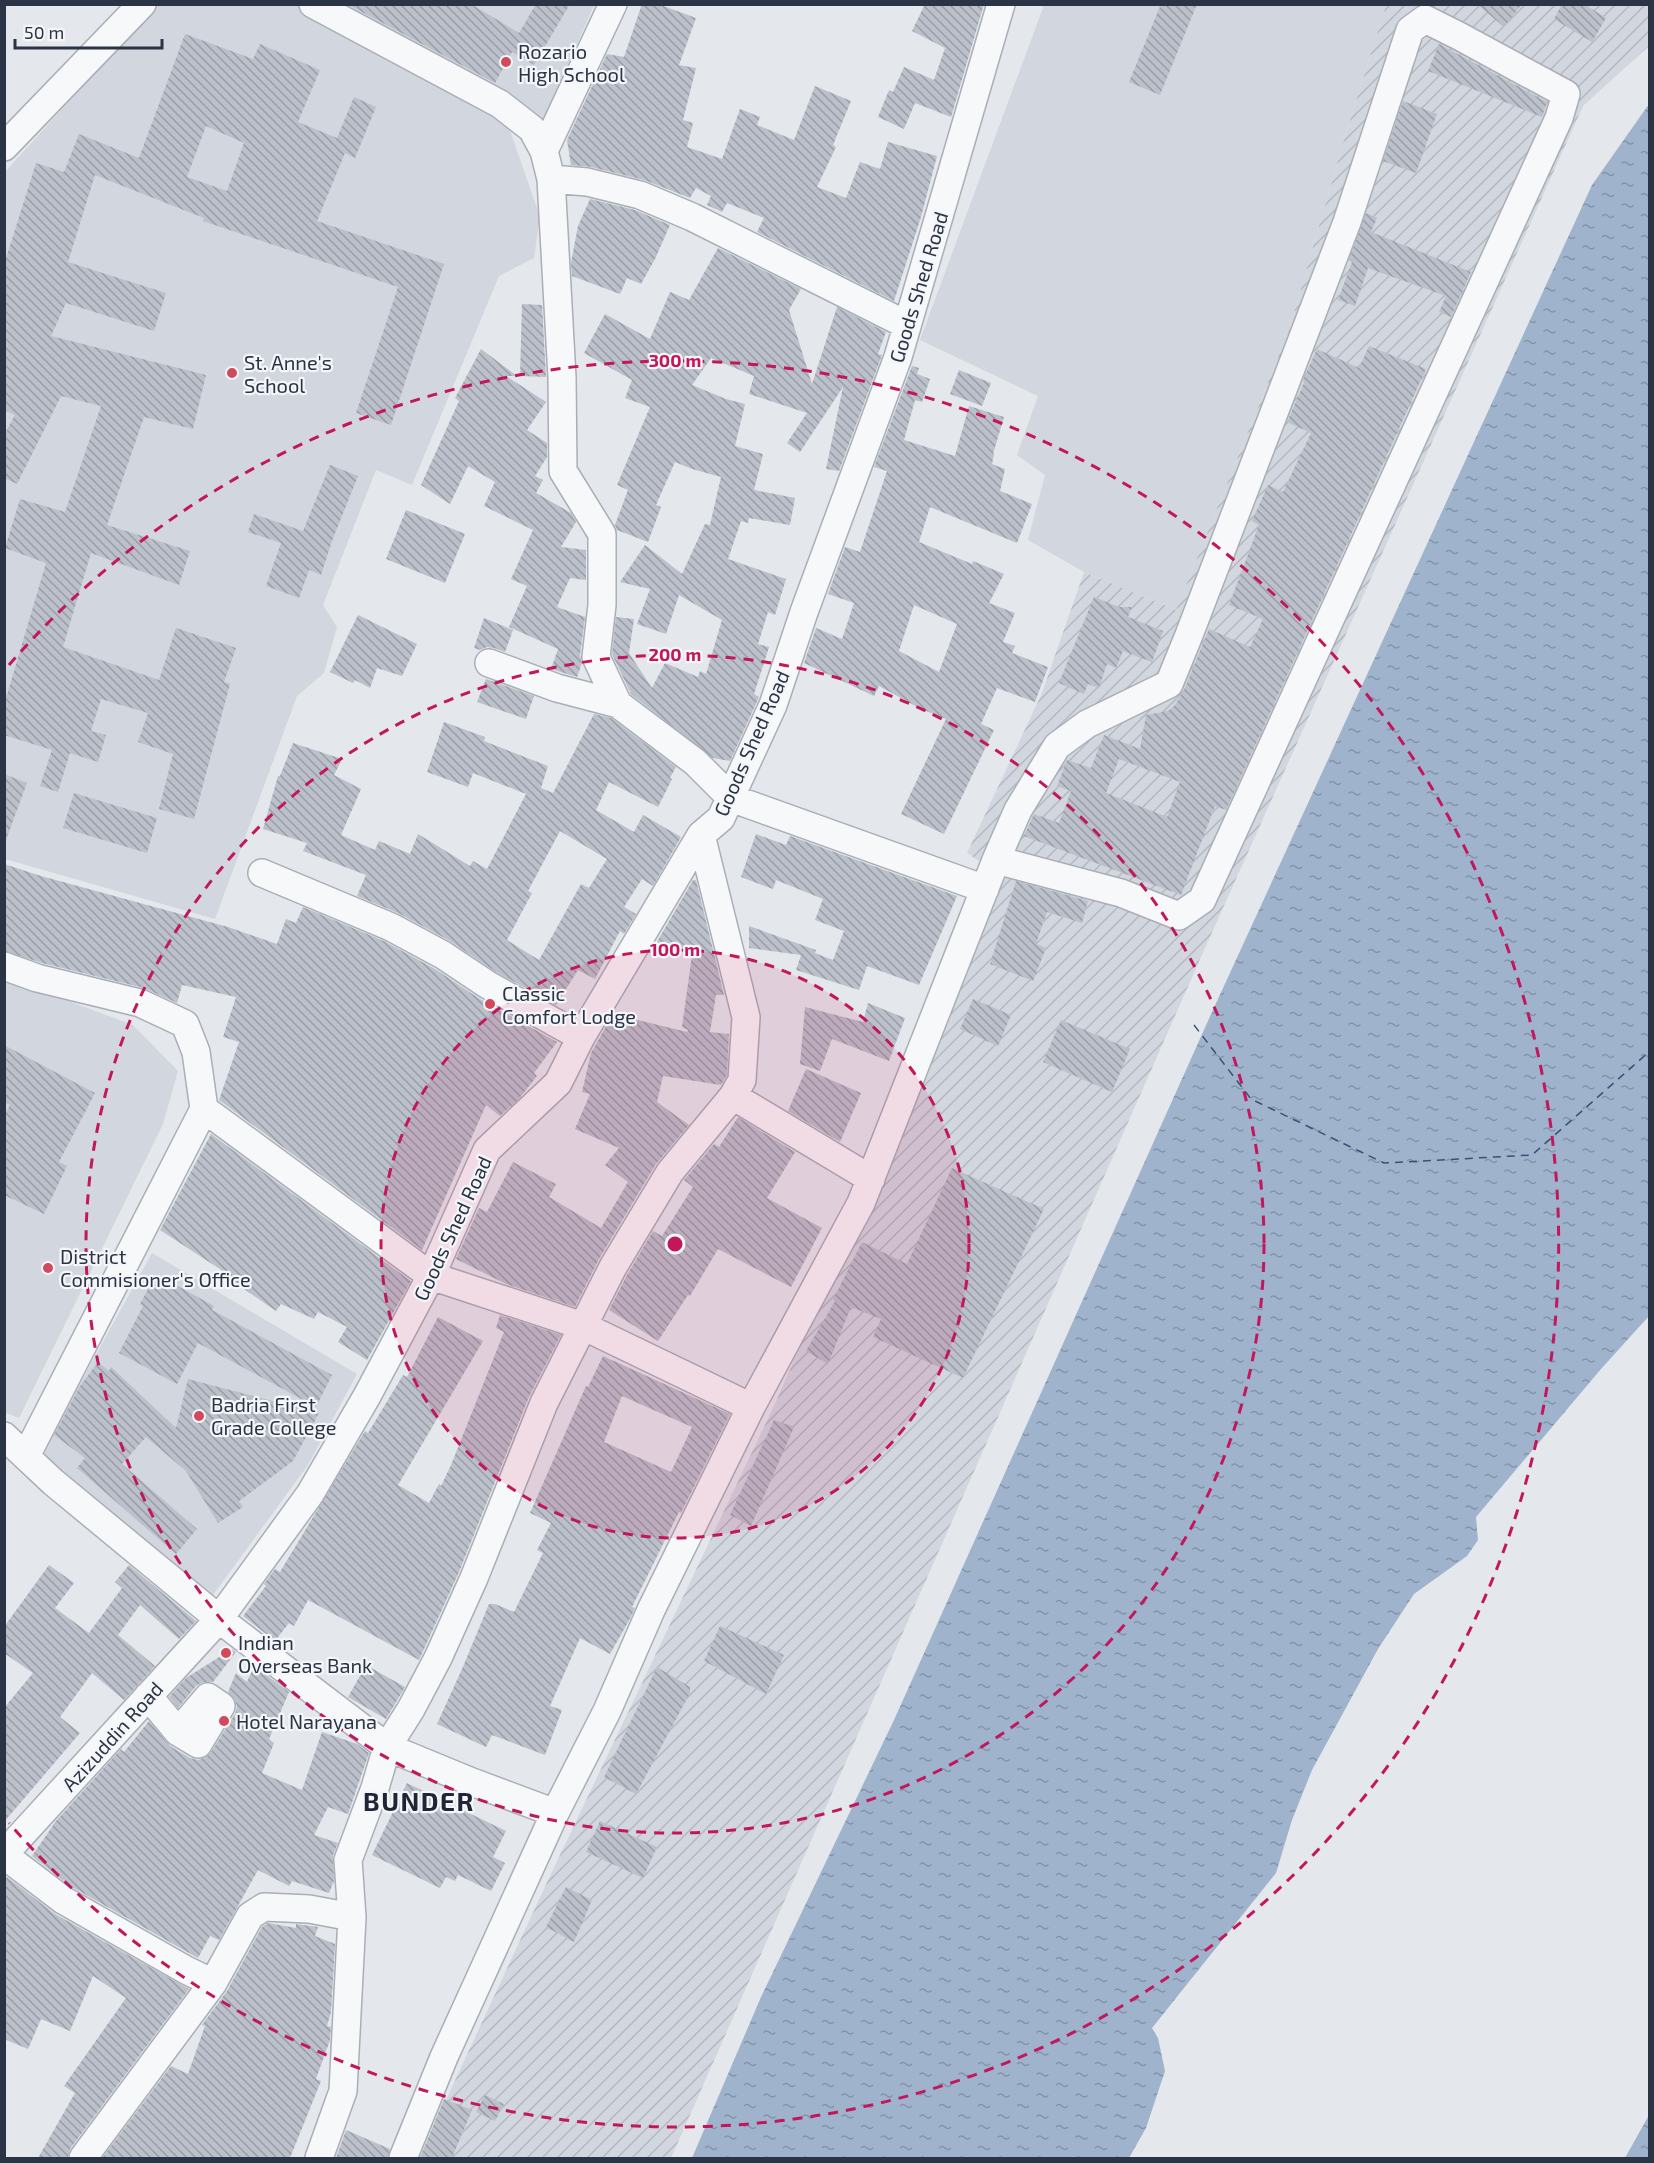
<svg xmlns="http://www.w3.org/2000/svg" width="1654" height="2163" font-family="'Exo 2',sans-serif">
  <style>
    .built { fill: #d2d6de }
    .industrial { fill: url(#industrial-furrows) }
    .water { fill: url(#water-ripples) }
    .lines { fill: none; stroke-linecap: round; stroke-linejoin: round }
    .ferry { stroke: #34527a; stroke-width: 1.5; stroke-dasharray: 8 6; stroke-linecap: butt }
    .building { fill: url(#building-back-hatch); fill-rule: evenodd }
    .minor-casing { stroke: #a9aeb7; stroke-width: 30 }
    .minor { stroke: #f7f8fa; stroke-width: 27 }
    .ring { fill: none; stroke: #c2185b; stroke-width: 3; stroke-dasharray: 10 8 }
    .poi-dot { fill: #d1495b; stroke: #f4f6f9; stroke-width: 2 }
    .labels { text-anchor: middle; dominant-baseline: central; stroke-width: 4.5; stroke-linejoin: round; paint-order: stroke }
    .poi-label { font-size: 20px; fill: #2b3445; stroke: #f4f6f9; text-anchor: start }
    .street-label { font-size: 20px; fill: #2b3445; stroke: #f4f6f9 }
    .district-label { font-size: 26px; font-weight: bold; letter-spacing: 1.5px; fill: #1d2536; stroke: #f4f6f9 }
    .centre { fill: #c2185b; stroke: #f4f6f9; stroke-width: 3 }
    .ring-label { font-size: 18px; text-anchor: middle; font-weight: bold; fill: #c2185b; stroke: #f4f6f9; stroke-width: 4.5; stroke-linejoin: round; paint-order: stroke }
  </style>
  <defs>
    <pattern id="industrial-furrows" width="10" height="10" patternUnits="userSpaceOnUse" patternTransform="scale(1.5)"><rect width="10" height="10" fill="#d2d6de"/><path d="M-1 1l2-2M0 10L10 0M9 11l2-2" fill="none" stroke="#b4b8c0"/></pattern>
    <pattern id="water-ripples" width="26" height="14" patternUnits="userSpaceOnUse" patternTransform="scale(1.5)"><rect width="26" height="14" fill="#9fb4cc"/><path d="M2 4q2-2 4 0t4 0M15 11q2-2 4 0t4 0" fill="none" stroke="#8293a7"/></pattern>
    <pattern id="building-back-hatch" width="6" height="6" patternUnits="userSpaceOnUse" patternTransform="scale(1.5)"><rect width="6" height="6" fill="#bbc0ca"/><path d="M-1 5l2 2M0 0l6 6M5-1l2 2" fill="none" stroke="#989da6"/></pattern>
  </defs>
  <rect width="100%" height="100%" fill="#e4e7ec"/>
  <path class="built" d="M157,5h139l210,114 34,98 -6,41 -35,18 -87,209 -36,-15 -53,135 14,22 -13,46 -27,23 -82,223 -210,-60 -1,-686z
    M340,5h254l-50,114z
    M1044,5h342l-43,138 -54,187 -113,280 -92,-38 -56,-32 17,-65 -28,-20 21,-59 -118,-56z
    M4,977l129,48 45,46 -15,53 -144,294 -15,-6z
    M152,1253l205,121 -49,91 -95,130 -174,-137z"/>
  <path class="industrial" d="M1386,5h263v41l-66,60 -382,851 -530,1201h-252l130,-280 226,-474 229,-526 -37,-25 75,-160 42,-121 92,38 113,-280 54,-187z"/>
  <path class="water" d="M1649,104v1212l-48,53 -125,148 2,23 -11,16 -53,38 -36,55 -66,121 -20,50 -16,53 -124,155 6,10 7,33 -19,57 -17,30h-437l69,-161 133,-277 318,-708 380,-827z
    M1649,2115v43h-24z"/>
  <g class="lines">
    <path class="ferry" d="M1194,1025l57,74 133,64 148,-8 118,-104"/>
  </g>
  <path class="building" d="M347,4h124l48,29 17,-29h34l-36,61 -22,-13 -17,31z
    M642,4h16l38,14 -17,47 17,3 -13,52 10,3 -6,24 35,12 18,-50 20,8 -3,8 37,15 21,-54 36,15 -18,44 3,2 -19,40 29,11 14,-36 20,7 8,-27 49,14 -16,61 -27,84 -137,-69 7,-14 -37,-15 -5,9 -15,-7 4,-9 -15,-8 -6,10 -46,-18 -53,-13 -20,-2 -4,-25 40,-86 17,3z
    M925,4h59l-33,113 -36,-14 -11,26 -26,-12 11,-27 4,2 11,-25 30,13 11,-32 -33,-17z
    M1161,4h36l-37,91 -31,-13z
    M1477,4h45l-18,23z
    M1562,4h22l22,14 -14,24 -38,-23z
    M185,34l68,25 7,-15 60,26 -22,52 39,16 17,-41 22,10 -21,51 -10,-5 -28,68 127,43 -53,161 -35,-12 42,-126 -195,-66 1,-3 -109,-43 -27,87 98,31 -12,38 -88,-28 -15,33 155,39 -13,54 -49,-12 -37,108 83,26 -11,34 -88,-32 -28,94 96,33 17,-52 60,20 -12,34 6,2 -36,135 -35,-10 14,-55 -35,-12 10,-29 -47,-14 -10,32 15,4 -8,27 -28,-9 -12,39 -18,-6 12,-36 -48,-15v-41l3,1 39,-132 -41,-15 15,-49 45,13 36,-106 -40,-10 -44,88 -13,-6v-43l11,-20 -11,-5v-145l32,-102 28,9 15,-38 60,24zM206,126l38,17 -17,48 -40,-14z
    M1439,44l108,58 -5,15 -114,-46z
    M1403,101l34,13 -21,59 -33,-12z
    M590,199l45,11 35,15 -15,34 -14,25 -14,-6 -7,16 -48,-18 -1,-13 7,-37z
    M1366,213l11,5 -6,14 100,40 -20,45 -12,-5 7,-16 -78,-28 -13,38 -17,-6 14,-38 -3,-2z
    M718,248l83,41 -12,21 23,74 25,-77 49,25 -8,22 4,1 -43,116 -13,-2 17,-82 -43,65 -13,-9 20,-30 -58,-19 5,-18 -43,-18 -19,27 34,14 19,5 -10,42 28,8 -9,36 41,8 -5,27 -41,-7 -1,5 -7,-2 -13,38 58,20 -11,36 -7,-3 -10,32 11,3 -15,47 5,3 -29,64 -17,-3 -82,-64 -19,-40 4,-37 18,2 -5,34 23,35 13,-25 33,14 2,-6 6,3 16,-54 -43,-25 -13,39 -29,-10 13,-35 -30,-7 25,-37 37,29 23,-50 5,1 11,-48 -29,-8 -17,-7 -19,43 5,2 -13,35 -31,-12 -2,-5 13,-35 -11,-5 33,-78 -25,-9 7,-18 -48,-27 21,-39 45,25 20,-47 19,8z
    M522,304l20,1 4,72 -26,-1z
    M1369,346l57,23 -200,441 -11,-4 -34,89 -157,-59 10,-22 25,9 12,-32 -14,-5 10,-26 24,8 13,-33 36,14 6,-34 22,-4 7,-6 9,-15 25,-61 41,18 13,-28 -34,-14 30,-80 -7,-4 16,-36 15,7 28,-59 -24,-11 17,-39 -1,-3 14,-31 42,19zM1119,759l61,23 -13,35 -61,-24z
    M481,349l36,27h-11l40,26 -19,28 20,13v14l-12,19 8,4 -7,13 35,20 5,9 -15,25 25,3v30l-16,-2 -13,29 28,10 -5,38 2,8 -5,14 -26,-8 7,-20 -49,-22 18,-41 -16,-7 22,-49 -49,-24 11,-24 -27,-16 -18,38 -29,-19 38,-84 -4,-3z
    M912,366l7,2 -2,6 13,5 -8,23 -7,-2 -11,40 51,16 14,-50 35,11 -11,37h1l-2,10 13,5 -5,22 32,13 -15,39 -87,-36 -11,35 53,22 1,-3 31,13 -15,29 26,10 -12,29 12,4 -3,7 36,14 -13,35 -38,-14 -16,36 13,6 -50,104 -43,-20 45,-95 -27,-11 -40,-22 -5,10 -70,-33 12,-35 26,11 12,-36 -26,-9 17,-47 15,5 27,-81 -13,-4zM914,605l43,19 -18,48 -40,-21z
    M959,370l32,13 -9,23 -32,-12z
    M330,465l28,11 -26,65 -11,34 -12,-5 -10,28 -33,-12 15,-43 -33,-11 6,-18 49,17z
    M406,510l59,24 -20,49 -59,-24z
    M1094,597l25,10h13l-4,10 35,14 -11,31 -29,-11 -7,17 -9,-4 -8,24 -11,-4 -4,10 -25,-11z
    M358,615l59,29 -15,32 -25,-8 -7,20 -15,-8 -2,3 -23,-11z
    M484,618l29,12 -8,22 -11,-4 -7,-1 -7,3 -6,-2z
    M486,679l48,17 -8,23 -49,-17z
    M594,714l17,4 65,49 -6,11 2,1 -14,28 -49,-25 -13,28 38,22 9,-17 38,22 -28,49 -11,-7 -18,28 12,7 -12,20 -4,-3 -25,48 -17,-9 -22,35 -60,-33 -46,-31 -52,-28 -41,-17 9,-21 -63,-24 4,-8 -44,-14 15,-53h2l13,-33 49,16 -8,16 27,14 -20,46 34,15 4,-9 31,13 8,-20 52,32 3,-5 14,8 39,-75 -53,-21 -5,14 -41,-15 17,-50 41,15 -1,4 64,25 -7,22 12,5zM560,831l47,28 -18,29 -8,-4 -42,76 -32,-20 25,-47 -4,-2z
    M4,774l23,9 -21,57h-2z
    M74,793l83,25 -10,35 -84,-25z
    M756,834l30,11 4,-9 167,60 -38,89 -52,-19 -8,24 -63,-20 5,-15 -52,-7v-22l67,24 -1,3 18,7 11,-29 -29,-11 8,-21 -47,-19 -3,9 -32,-12z
    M4,864l37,12 187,51 49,17 9,-25 10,4 7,-16 81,34 51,28 45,30 77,43 -23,31 3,3 -19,24 -18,16 -14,-11 -64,145 -203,-150 20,-58 -16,-5 13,-40 -54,-12 -5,18 -33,-15 -102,-25 -38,-12z
    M693,880h3l28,115h-8l-6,37 19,2 -2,41 -6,10 -58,-9 -6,26 32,23 -33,39 -57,95 -24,48 -69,-23 -50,-25 23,-51 8,4 26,-50 43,22 -7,13 52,31 27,-46 -23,-17 14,-17 -44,-19 15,-35 -8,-2 9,-39 22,-39 74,18 1,-2 -6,-3 11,-79 -39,-1z
    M1016,881l72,20 -6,22 -35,-11 -11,32 10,4 -13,33 -43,-17z
    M973,999l38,16 -13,31 -38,-17z
    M868,1003l37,15 -16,43 -57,-22 -12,32 -20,-7 5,-57 58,15z
    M1061,1020l69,29 -18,43 -69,-30z
    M4,1045l91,48 -36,69 8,4 -23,48 -40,-19v-79l6,-11 -6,-3z
    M806,1069l55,24 -21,49 -52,-31z
    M738,1117l57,35 -28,46 55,30 -31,59 -73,-38 -28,47 -2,-1 -30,46 -49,-31 18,-35 26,-44 9,5 31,-49 -9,-7 30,-36 5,3z
    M211,1134l200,147 -44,79 -29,-18 9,-15 -29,-15 -4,7 -33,-15 -5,7 -55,-38 2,-2 -63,-41z
    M952,1168l92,41 -81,169 -90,-41 8,-18 -30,-12 -23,57 -22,-13 29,-50 -2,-1 29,-58 45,22z
    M156,1274l58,32 -2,4 120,65 -16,32 -118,-64 -21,41 -58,-31 24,-47 -3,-2z
    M500,1315l61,20 -32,62 -70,175 -40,88 -111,-60 -14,26 -5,-3 -14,18 -32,-25 23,-30 -2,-2 11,-15 5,3 85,-141 3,2 35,-58 4,2 31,-60 45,24 -85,144 31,18 10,-19 2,2 10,-21 53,-133 -8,-4z
    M603,1356l127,58 -49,99 -2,-1 -47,95 3,1 -4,9 -21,37 -30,-16 -30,68 12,4 -17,45 -53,-20 -6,12 -49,-23 25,-55 27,-65h6l19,8 29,-59 -6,-3 14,-27 -21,-10 56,-127 2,1zM622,1396l70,31 -21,45 -67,-30z
    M98,1362l11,9 2,-4 65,61 12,-49 131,34 -26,48 -54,40 4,6 -25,16 -32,-52 -40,-34 -24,27 75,65 -21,25 -99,-86 8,-10 -31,-23 26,-49z
    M774,1420l20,7 -43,99 -21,-11z
    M49,1565l25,18 -19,25 34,25 33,-45 -7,-6 14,-17 67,56 -17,18 -39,-34 -22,30 37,31 -31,34 -32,-27 -32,44 20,16 -76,89v-114l29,-35 -29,-20v-26z
    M720,1626l64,29 -18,39 -62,-33z
    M232,1649l4,3 -23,30h-10l-7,4 -18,22 -9,-11 17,-19z
    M366,1665l39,22 -19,32 -38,-22z
    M254,1666l35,26 -20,47 5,4 -12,30 40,17 20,-58 35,12 12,9 -21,61 -20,-7 -14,28 24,8 -5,12 1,26 -5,12 -37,-12 -3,5 -31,-16 -39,70 -9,-4 -12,22 -126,-71 -40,-31 24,-35 65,-72 3,3 25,-31 21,25 20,12 8,2 8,-3 5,-5 24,-38 2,-7 -2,-7 -7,-8 8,-19 11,9z
    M657,1667l33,20v6l-54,101 -32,-17z
    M407,1783l99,48 -13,26 12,6 -14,28 -33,-16 -3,6 -9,-4 -6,11 -68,-33z
    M600,1821l57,26 -14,31 -57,-26z
    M7,1877l48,37 134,75 -119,160 -2,9h-30l37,-65 -11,-7 62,-88 -33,-22 -23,55 -29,-12 -13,30 -24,-10v-158z
    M566,1887l26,13 -18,42 -28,-15z
    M268,1923l28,5v-4l22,3 -3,9 20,8 -4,68 -4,14 4,1 -1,13 -14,39 5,2 -31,77h-188l69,-92 17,8 17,-48 -3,-1 25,-34 35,-64z
    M485,2095l19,9 -9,17 -19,-9z
    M444,2099l28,11 -20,48h-32z
    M346,2130l44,19 -2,9h-52z"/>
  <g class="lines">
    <defs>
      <path id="minor" d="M313,4l187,100 32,25 12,22 7,28 11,198 1,94 39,63v71l-6,52 22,47 77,58 36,36 254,91
        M4,147l138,-143
        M544,151l69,-147
        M551,179l36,3 53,13 52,22 215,108
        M489,663l68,25 61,16
        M262,873l129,54 52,28 45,30 93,52
        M4,966l33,12 103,25 45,21 11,28 8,57 227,167 152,50 168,81
        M733,1096l138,83
        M4,1436l49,46 166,137 168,128 85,35 83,31
        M26,1456l178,-347
        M148,1696l30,36 20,12 23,-38 -13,-9 -30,35
        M4,1854l215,-235 91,-125 57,-98 64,-120 56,-126 71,-67 23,-46 120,-202 20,-17 52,-113 31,-93 94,-255 103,-353
        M4,1855l59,45 123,70 27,13
        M83,2158l130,-175 37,-67 14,-9 45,2 43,8 -4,-57 27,-72 12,-41 24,-38 27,-51 36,-80 70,-175 69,-136 57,-95 63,-76 9,-16 4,-63 -45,-182
        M319,2158l24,-67 9,-174
        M403,2158l41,-101 111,-244 52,-102 44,-101 100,-203 110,-204 135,-343 22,-50 39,-64 30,-22 82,-40 20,-49 158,-413 63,-192 15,-11 34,17 107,58 -7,24 -357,782 -23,16 -58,-23 -125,-33"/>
    </defs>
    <use href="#minor" class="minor-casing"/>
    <use href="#minor" class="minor"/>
  </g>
  <circle cx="675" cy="1244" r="294" fill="#c2185b" fill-opacity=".12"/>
  <g class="ring">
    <circle cx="675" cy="1244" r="294"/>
    <circle cx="675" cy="1244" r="589"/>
    <path d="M9 665A883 883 0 1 1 9 1823"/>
  </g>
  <g class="poi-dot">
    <circle cx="506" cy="62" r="6"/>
    <circle cx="232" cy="373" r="6"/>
    <circle cx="490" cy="1004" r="6"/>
    <circle cx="48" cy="1268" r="6"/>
    <circle cx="199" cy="1416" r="6"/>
    <circle cx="226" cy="1653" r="6"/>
    <circle cx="224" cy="1721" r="6"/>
  </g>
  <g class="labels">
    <g class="poi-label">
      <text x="518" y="51">Rozario<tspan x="518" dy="23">High School</tspan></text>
      <text x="244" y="362">St. Anne's<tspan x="244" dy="23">School</tspan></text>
      <text x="502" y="993">Classic<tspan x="502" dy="23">Comfort Lodge</tspan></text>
      <text x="60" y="1256">District<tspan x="60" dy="23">Commisioner's Office</tspan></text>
      <text x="211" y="1404">Badria First<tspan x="211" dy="23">Grade College</tspan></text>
      <text x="238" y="1642">Indian<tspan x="238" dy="23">Overseas Bank</tspan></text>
      <text x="236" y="1721">Hotel Narayana</text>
    </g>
    <g class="street-label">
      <text transform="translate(918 287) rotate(-73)">Goods Shed Road</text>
      <text transform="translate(751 743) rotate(-66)">Goods Shed Road</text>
      <text transform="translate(452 1228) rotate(-65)">Goods Shed Road</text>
      <text transform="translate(112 1736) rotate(-48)">Azizuddin Road</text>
    </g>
    <g class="district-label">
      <text x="419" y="1800">BUNDER</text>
    </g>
  </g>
  <circle cx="675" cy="1244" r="9" class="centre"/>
  <g class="ring-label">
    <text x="675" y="367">300 m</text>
    <text x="675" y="661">200 m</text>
    <text x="675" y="956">100 m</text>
  </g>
  <rect width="1654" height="2163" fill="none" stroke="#2b3445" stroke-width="12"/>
  <path d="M15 39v9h147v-9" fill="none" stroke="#2b3445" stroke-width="3"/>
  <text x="24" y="39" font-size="18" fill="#2b3445" stroke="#f4f6f9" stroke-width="4.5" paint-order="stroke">50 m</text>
</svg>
